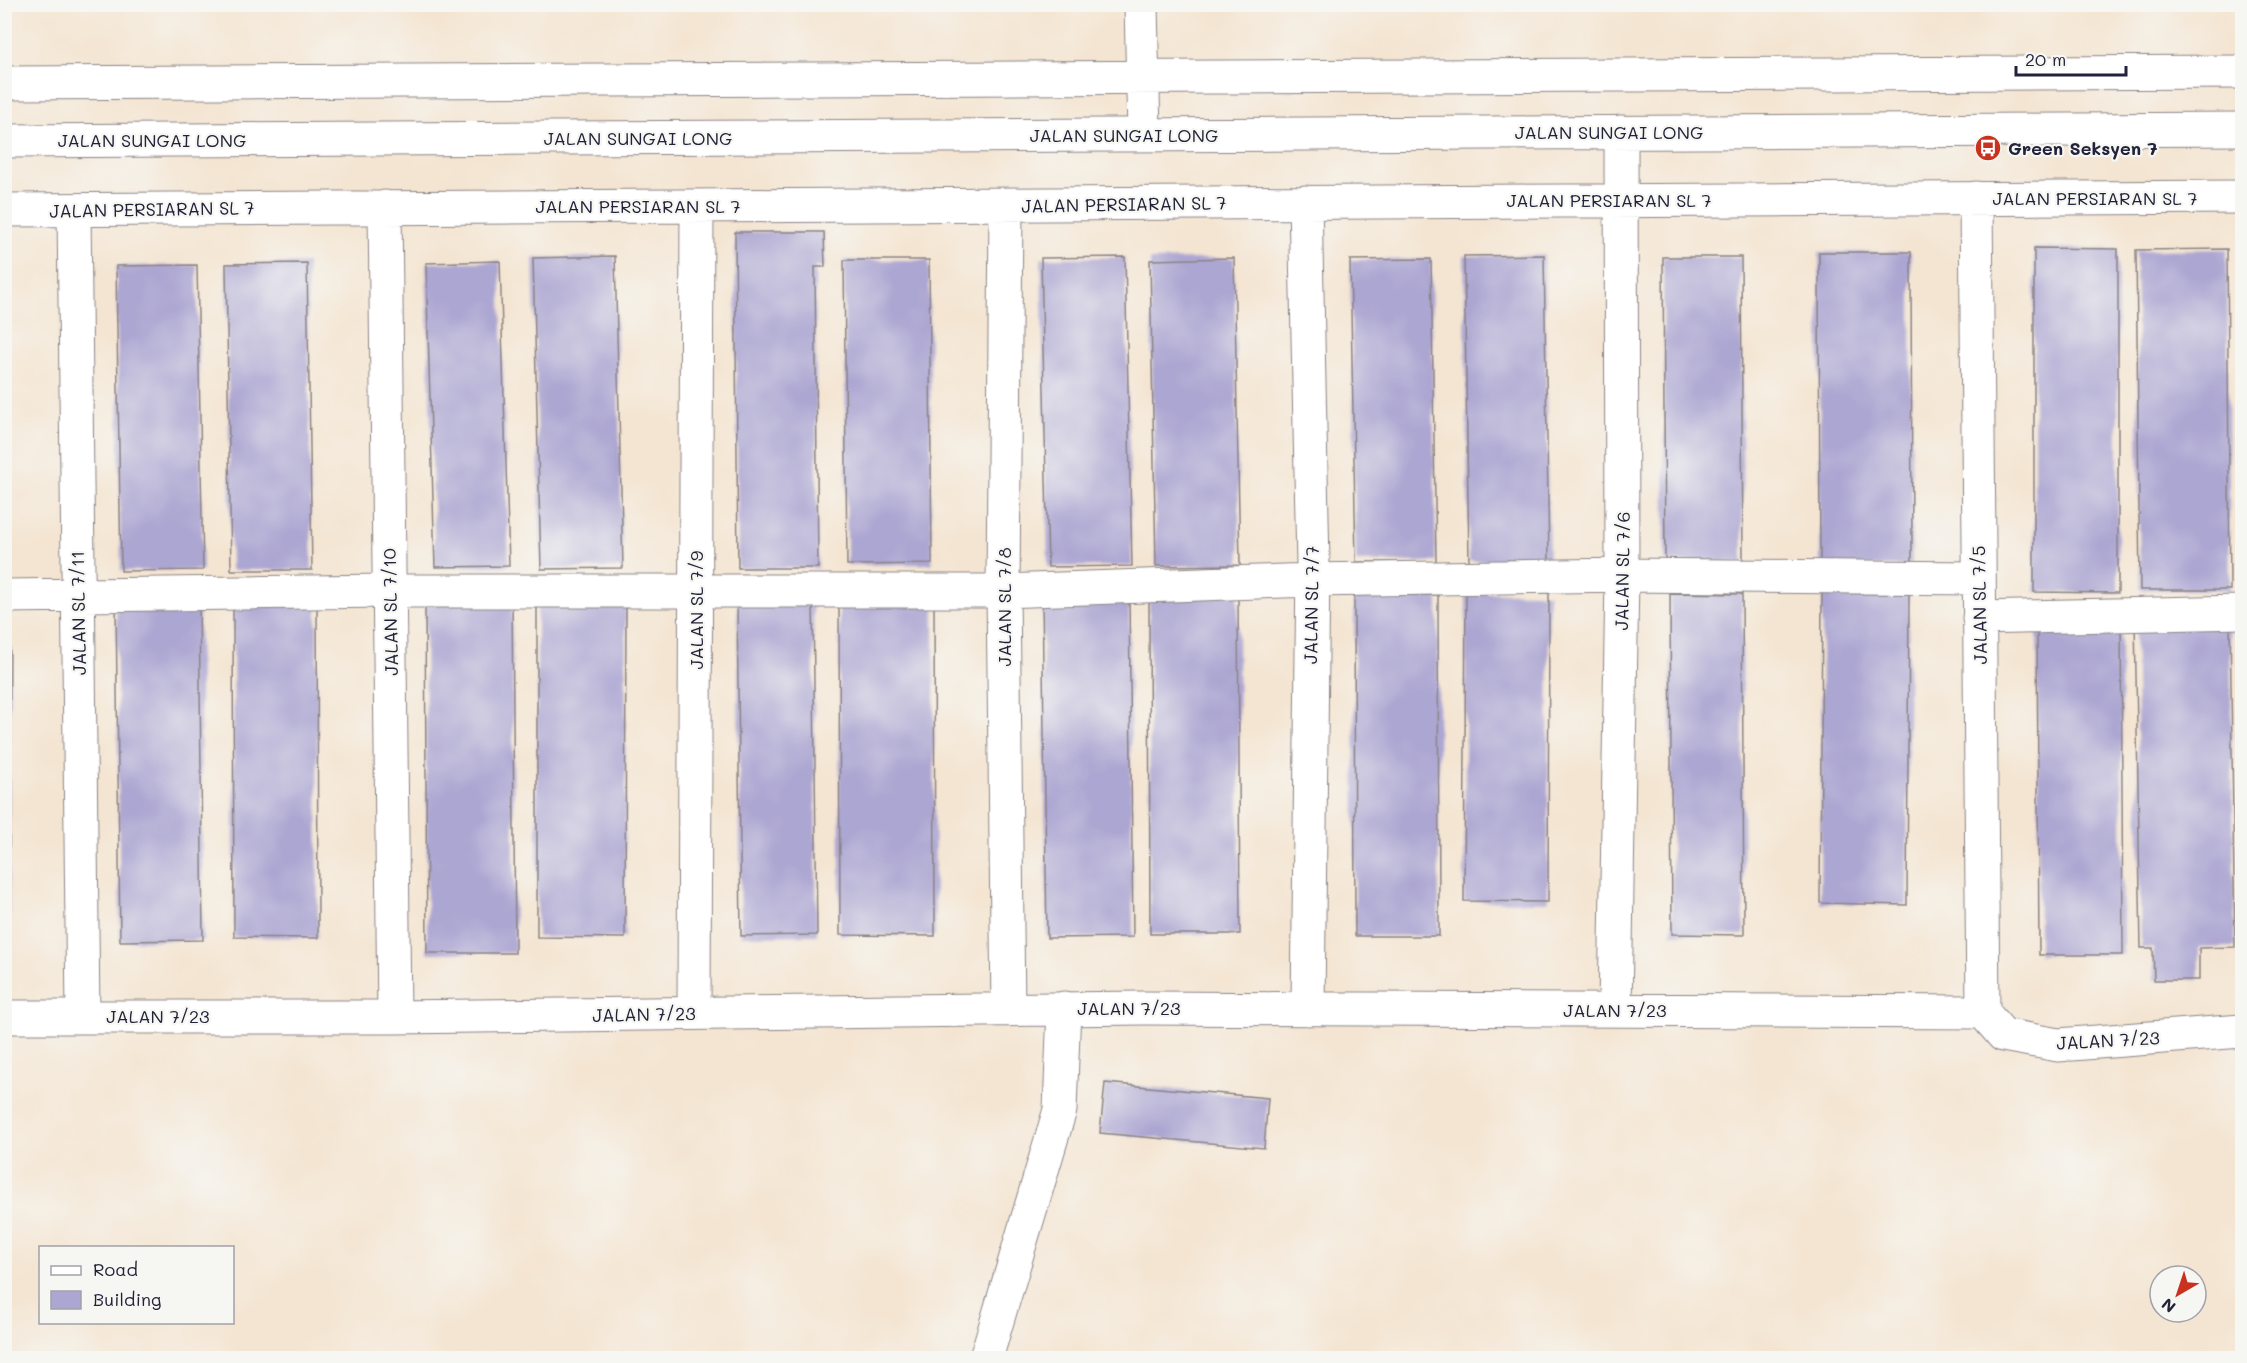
<svg xmlns="http://www.w3.org/2000/svg" width="2247" height="1363" font-family="Mali,sans-serif">
  <style>
    .building { fill: #aca6d2 }
    .lines { fill: none; stroke-linecap: round; stroke-linejoin: round }
    .minor-casing { stroke: #8b8486; stroke-width: 35 }
    .minor { stroke: #fff; stroke-width: 33 }
    .labels { text-anchor: middle; dominant-baseline: central; stroke-width: 4.5; stroke-linejoin: round; paint-order: stroke }
    .street-label { font-size: 18px; fill: #22223b; stroke: #f6f6f2 }
    .poi-label { font-size: 18px; font-weight: bold; fill: #22223b; stroke: #f6f6f2; text-anchor: start }
  </style>
  <rect width="100%" height="100%" fill="#f6f6f2"/>
  <filter id="ink" filterUnits="userSpaceOnUse"><feTurbulence type="fractalNoise" baseFrequency=".0167" numOctaves="2"/><feDisplacementMap in="SourceGraphic" scale="12" xChannelSelector="R" yChannelSelector="G"/><feConvolveMatrix kernelMatrix="1 2 1 2 8 2 1 2 1" color-interpolation-filters="sRGB"/></filter>
  <filter id="wash" filterUnits="userSpaceOnUse"><feTurbulence type="fractalNoise" baseFrequency=".008" numOctaves="4" result="noise"/><feDisplacementMap in="SourceGraphic" scale="24" xChannelSelector="R" yChannelSelector="G"/><feGaussianBlur stdDeviation="1.35" result="paint"/><feColorMatrix in="noise" values="0 0 0 0 0 0 0 0 0 0 0 0 0 0 0 0 0 1.4 0 .05"/><feComposite in="paint" operator="in"/></filter>
  <g filter="url(#wash)">
    <rect width="100%" height="100%" fill="#f4e5d2"/>
    <g id="blocks">
      <path class="building" d="M735,232h89l1,35h-10l3,301h-80z
        M2034,248l84,1v344l-84,-1z
        M2227,249l3,341h-90l-4,-340z
        M1819,252h92l1,314h-92z
        M1544,255l5,305 -80,1 -5,-305z
        M615,256l8,312 -82,1 -8,-311z
        M1125,257l7,309 -84,1 -7,-309z
        M1663,257h78l2,305h-78z
        M1234,258l6,307 -84,1 -6,-306z
        M1431,259l5,303h-80l-6,-302z
        M844,260h85l3,304 -85,1z
        M500,261l9,305 -74,1 -9,-304z
        M307,263l5,307h-81l-5,-306z
        M197,265l6,305 -82,1 -5,-305z
        M4,530h2l1,40h-3z
        M1466,592l83,1 -1,309 -84,-1z
        M1149,593l89,1 2,340h-90z
        M1670,593l72,1 2,341 -72,-1z
        M1822,593l87,1 -2,311 -87,-2z
        M1354,595h84l1,341h-84z
        M1042,596h87l4,341 -86,1z
        M839,597h95l1,339 -95,-1z
        M425,598h87l3,355h-88z
        M537,598h89l-1,340 -88,-1z
        M233,599l84,1 1,338 -84,-1z
        M737,599h76l4,336 -76,1z
        M4,601h6l-1,337h-5z
        M199,602l4,338 -83,1 -4,-338z
        M2037,619h84l2,336h-84z
        M2135,620h95l5,327 -36,1v32h-45l-1,-32h-12z
        M1105,1083l163,15 -4,50 -164,-15z"/>
    </g>
  </g>
  <g filter="url(#ink)">
    <use href="#blocks" fill-opacity="0" stroke="#8b8486" stroke-width="1.5"/>
    <g class="lines">
      <defs>
        <path id="minor" d="M1141,4l3,131
          M4,83l2238,-11
          M4,141l2238,-12
          M1976,198l7,814
          M1305,202l8,361 -5,446
          M1006,205l-3,386 5,418
          M385,207l9,810
          M4,210l2238,-13
          M74,210l9,806
          M4,596l385,-5h614l308,-11 311,-5 356,3
          M1979,618l263,-6
          M1615,1010l7,-435 -1,-443
          M694,1013l3,-807
          M4,1017h390l750,-9 839,4 20,23 55,10 184,-14
          M986,1358l74,-248 4,-102"/>
      </defs>
      <use href="#minor" class="minor-casing"/>
      <use href="#minor" class="minor"/>
    </g>
  </g>
  <defs>
    <symbol id="bus-disc" viewBox="-11 -11 22 22"><circle r="9.5" fill="#c8321e" stroke="#f6f6f2"/><path d="M-5-6H5V4H4V6H2V4H-2V6H-4V4H-5ZM-3.5-4V0h7V-4ZM-3.5 1.2v1.5H-2V1.2ZM2 1.2v1.5H3.5V1.2Z" fill="#fff"/></symbol>
  </defs>
  <g fill-rule="evenodd">
    <use href="#bus-disc" x="1973" y="133" width="30" height="30"/>
  </g>
  <g class="labels">
    <g class="street-label">
      <text x="1609" y="132">JALAN SUNGAI LONG</text>
      <text x="1124" y="135">JALAN SUNGAI LONG</text>
      <text x="638" y="138">JALAN SUNGAI LONG</text>
      <text x="152" y="140">JALAN SUNGAI LONG</text>
      <text x="2095" y="198">JALAN PERSIARAN SL 7</text>
      <text x="1609" y="200">JALAN PERSIARAN SL 7</text>
      <text transform="translate(1124 204) rotate(-1)">JALAN PERSIARAN SL 7</text>
      <text x="638" y="206">JALAN PERSIARAN SL 7</text>
      <text transform="translate(152 209) rotate(-1)">JALAN PERSIARAN SL 7</text>
      <text transform="translate(1622 571) rotate(-89)">JALAN SL 7/6</text>
      <text transform="translate(1311 605) rotate(-89)">JALAN SL 7/7</text>
      <text transform="translate(1979 605) rotate(-91)">JALAN SL 7/5</text>
      <text transform="translate(1004 607) rotate(-90)">JALAN SL 7/8</text>
      <text transform="translate(696 610) rotate(-90)">JALAN SL 7/9</text>
      <text transform="translate(390 612) rotate(-91)">JALAN SL 7/10</text>
      <text transform="translate(78 613) rotate(-91)">JALAN SL 7/11</text>
      <text x="1129" y="1008">JALAN 7/23</text>
      <text x="1615" y="1010">JALAN 7/23</text>
      <text transform="translate(644 1014) rotate(-1)">JALAN 7/23</text>
      <text x="158" y="1016">JALAN 7/23</text>
      <text transform="translate(2108 1040) rotate(-3)">JALAN 7/23</text>
    </g>
    <g class="poi-label">
      <text x="2008" y="148">Green Seksyen 7</text>
    </g>
  </g>
  <rect width="2247" height="1363" fill="none" stroke="#f6f6f2" stroke-width="24"/>
  <rect x="39" y="1246" width="195" height="78" fill="#f6f6f2" stroke="#a1a1a9" stroke-width="1.5"/>
  <rect x="51" y="1266" width="30" height="9" fill="#ffffff" stroke="#a1a1a9" stroke-width="1.5"/>
  <text x="93" y="1276" font-size="18" fill="#22223b">Road</text>
  <rect x="51" y="1291" width="30" height="18" fill="#aca6d2" stroke="#a1a1a9" stroke-width="1.5"/>
  <text x="93" y="1306" font-size="18" fill="#22223b">Building</text>
  <g transform="translate(2178 1294) rotate(219)"><circle r="28" fill="#f6f6f2" stroke="#a1a1a9" stroke-width="1.5"/>
  <path d="M0-4.5L10 22L0 15L-10 22Z" fill="#c8321e"/>
  <text y="-9" font-size="16" font-weight="bold" text-anchor="middle" fill="#22223b">N</text>
  </g>
  <path d="M2016 66v9h110v-9" fill="none" stroke="#22223b" stroke-width="3"/>
  <text x="2025" y="66" font-size="18" fill="#22223b" stroke="#f6f6f2" stroke-width="4.5" paint-order="stroke">20 m</text>
</svg>
